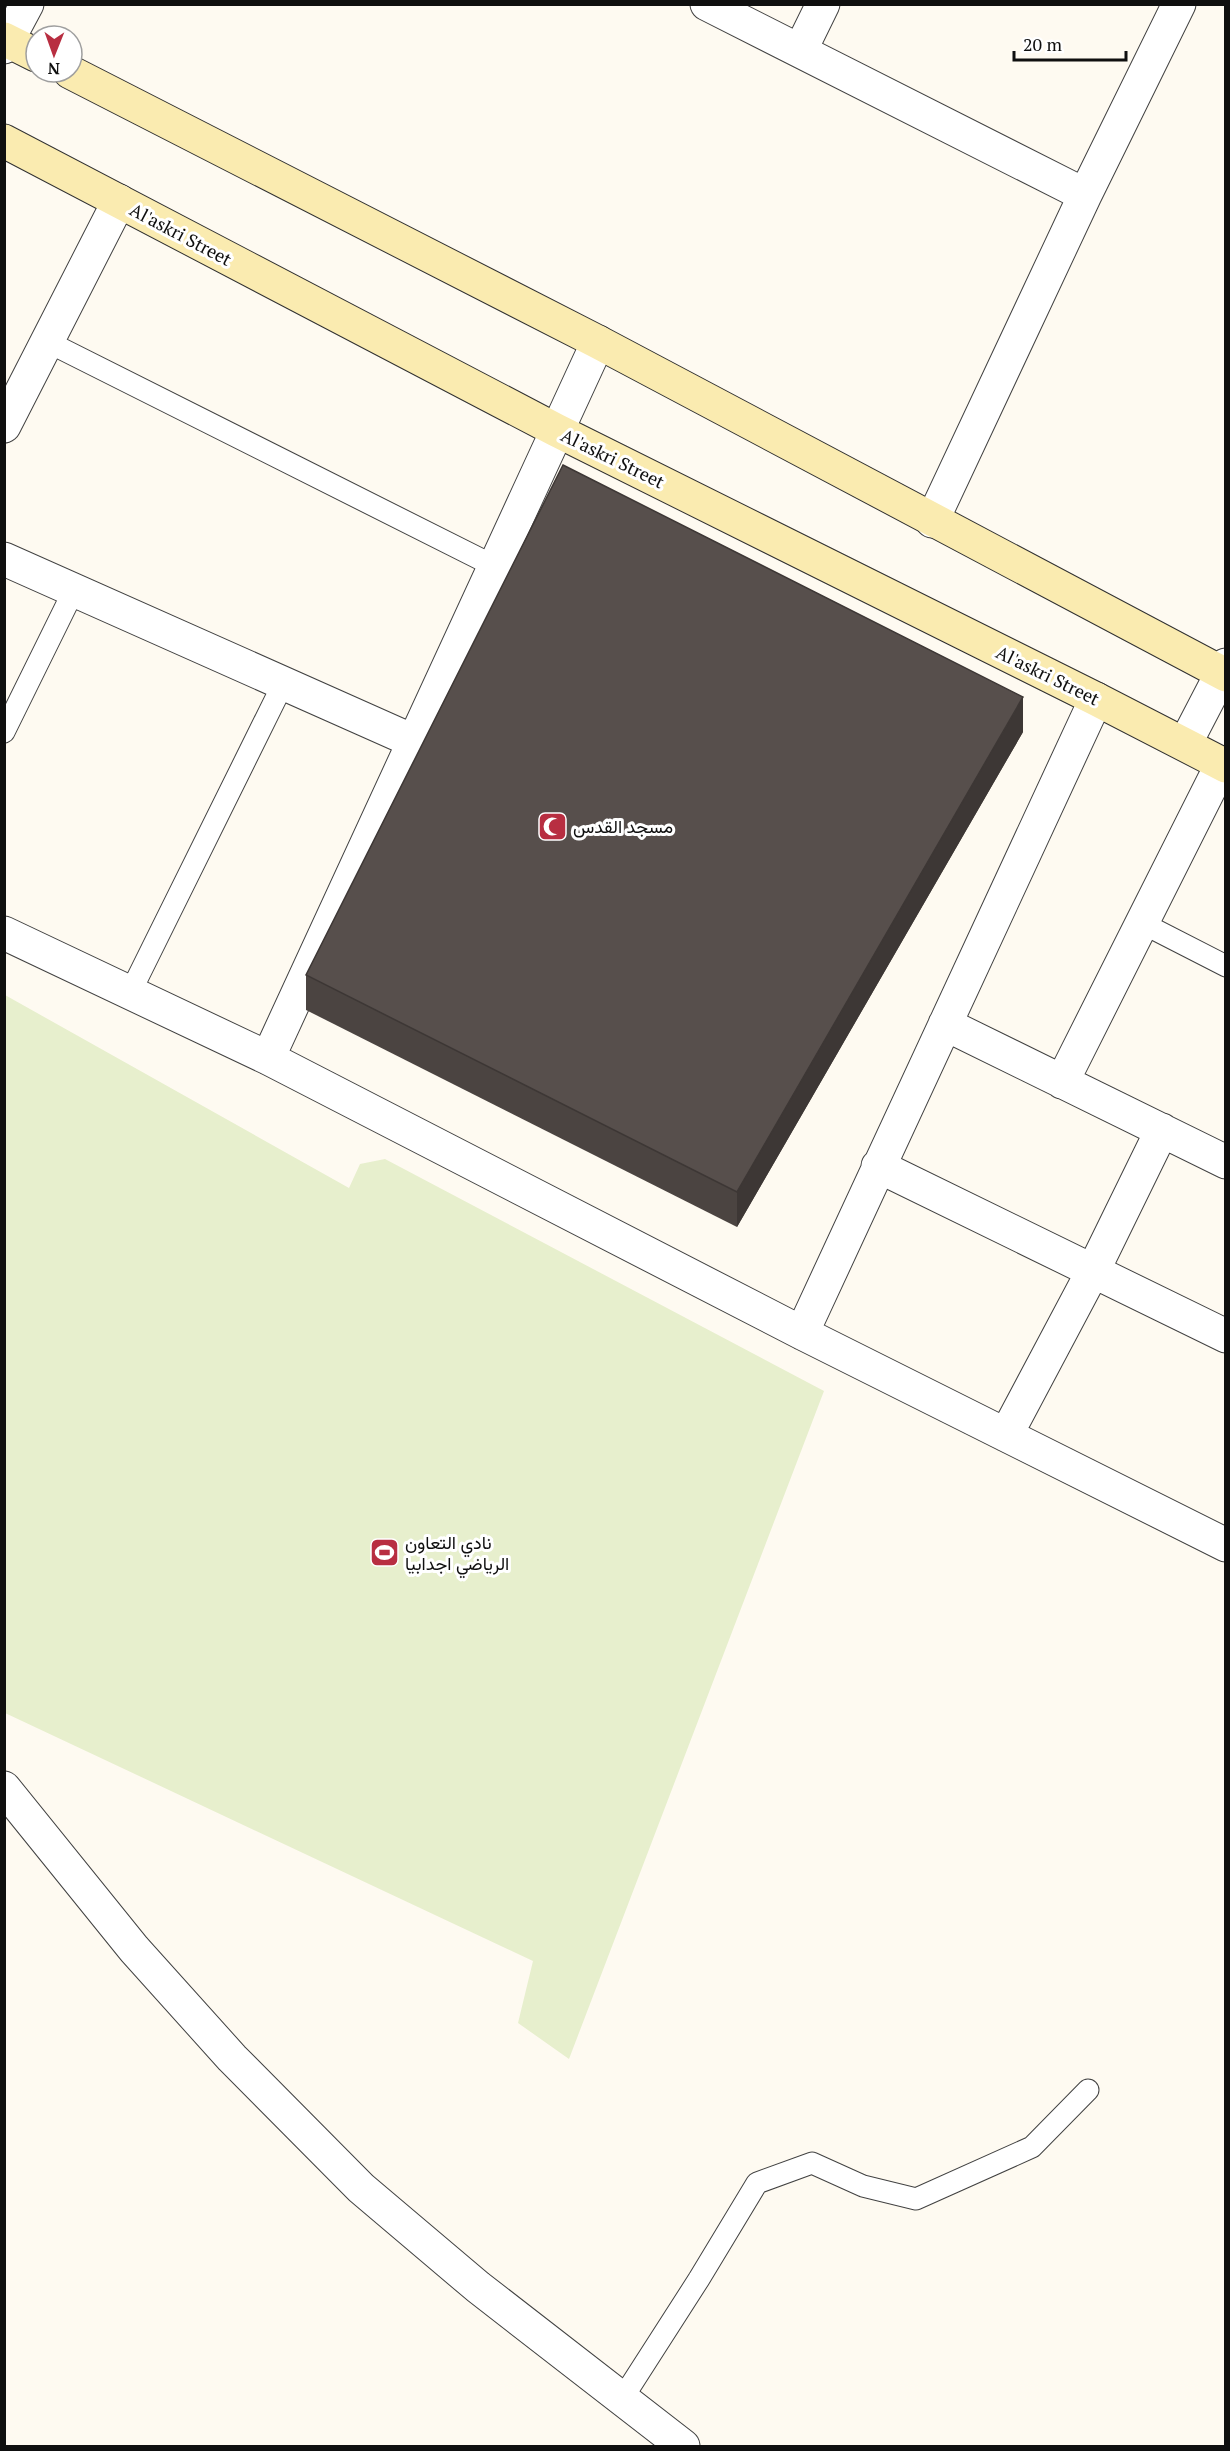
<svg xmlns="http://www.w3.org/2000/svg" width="1230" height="2451" font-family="'PT Serif',Vazirmatn,serif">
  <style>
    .pitch { fill: #e7efcd }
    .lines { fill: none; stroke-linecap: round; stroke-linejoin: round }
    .lane-casing { stroke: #424242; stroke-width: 23 }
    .street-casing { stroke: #424242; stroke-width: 35 }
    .secondary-casing { stroke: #313131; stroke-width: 35 }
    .lane { stroke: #fff; stroke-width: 21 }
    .street { stroke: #fff; stroke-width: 33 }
    .secondary { stroke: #faebb0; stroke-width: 33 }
    .wall { fill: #4b4441 }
    .shaded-wall { fill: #3d3735 }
    .building { fill: #574f4c; stroke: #3d3735; stroke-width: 1.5 }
    .labels { text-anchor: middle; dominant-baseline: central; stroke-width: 6; stroke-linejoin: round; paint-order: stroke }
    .street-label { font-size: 18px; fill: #0f0f0f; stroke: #fff }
    .poi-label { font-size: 18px; fill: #0f0f0f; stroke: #fff; text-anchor: start }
  </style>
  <rect width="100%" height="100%" fill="#fefaf1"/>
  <path class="pitch" d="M5,995l344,193 11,-24 25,-5 439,232 -255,668 -51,-36 15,-62 -528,-248z"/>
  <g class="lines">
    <defs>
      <path id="lane" d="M48,342l446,224
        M4,732l70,-142
        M1142,923l84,43
        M130,993l153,-309
        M622,2399l77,-120 58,-96 55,-20 51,23 53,13 116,-52 56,-57"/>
      <path id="street" d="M707,4l378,191
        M4,47l23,-43
        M800,51l23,-47
        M4,426l115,-225
        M932,521l153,-326 94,-191
        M4,559l409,182
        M1185,744l41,-79
        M4,933l264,125 534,275 424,212
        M945,1024l281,138
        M268,1058l330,-716
        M1062,1082l160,-318
        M878,1166l348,170
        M802,1333l294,-634
        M1006,1435l87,-164 69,-141
        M4,1788l130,161 98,109 129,130 117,99 205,159"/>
      <path id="secondary" d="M4,39l32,16
        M70,72l528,270 628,333
        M4,141l552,289 540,269 130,67"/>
    </defs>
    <use href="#lane" class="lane-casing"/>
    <use href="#street" class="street-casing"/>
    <use href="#secondary" class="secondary-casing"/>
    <use href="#lane" class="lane"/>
    <use href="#street" class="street"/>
    <use href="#secondary" class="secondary"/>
  </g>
  <path class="wall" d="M1023,732l-286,495 -431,-217v-35z"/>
  <path class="shaded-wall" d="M1023,697v35l-286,495v-35z"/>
  <path class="building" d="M563,465l460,232 -286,495 -431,-217z"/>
  <defs>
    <symbol id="mosque-square" viewBox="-11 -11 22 22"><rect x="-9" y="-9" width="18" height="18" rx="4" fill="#b82e41" stroke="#fff"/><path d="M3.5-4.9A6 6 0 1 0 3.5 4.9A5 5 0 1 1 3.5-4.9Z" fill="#fff"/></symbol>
    <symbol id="stadium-square" viewBox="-11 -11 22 22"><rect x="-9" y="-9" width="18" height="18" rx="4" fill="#b82e41" stroke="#fff"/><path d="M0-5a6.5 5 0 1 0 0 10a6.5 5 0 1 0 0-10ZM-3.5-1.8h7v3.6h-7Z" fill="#fff"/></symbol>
  </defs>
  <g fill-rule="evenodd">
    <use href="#mosque-square" x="536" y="810" width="33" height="33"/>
    <use href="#stadium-square" x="368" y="1536" width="33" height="33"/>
  </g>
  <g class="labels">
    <g class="street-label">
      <text transform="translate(181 234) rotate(28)">Al'askri Street</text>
      <text transform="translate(613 458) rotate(26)">Al'askri Street</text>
      <text transform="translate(1048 675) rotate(26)">Al'askri Street</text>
    </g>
    <g class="poi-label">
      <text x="573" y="826">مسجد القدس</text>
      <text x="405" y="1542">نادي التعاون<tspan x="405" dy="21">الرياضي اجدابيا</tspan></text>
    </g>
  </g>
  <rect width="1230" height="2451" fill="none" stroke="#0f0f0f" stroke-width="12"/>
  <g transform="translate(54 54) rotate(181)"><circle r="28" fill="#ffffff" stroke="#9f9f9f" stroke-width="1.5"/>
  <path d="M0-4.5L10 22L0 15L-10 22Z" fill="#b82e41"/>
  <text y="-9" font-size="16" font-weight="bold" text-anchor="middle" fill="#0f0f0f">N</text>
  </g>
  <path d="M1014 51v9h112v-9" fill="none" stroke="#0f0f0f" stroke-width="3"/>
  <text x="1023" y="51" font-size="18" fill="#0f0f0f" stroke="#ffffff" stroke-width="4.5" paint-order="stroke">20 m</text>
</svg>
